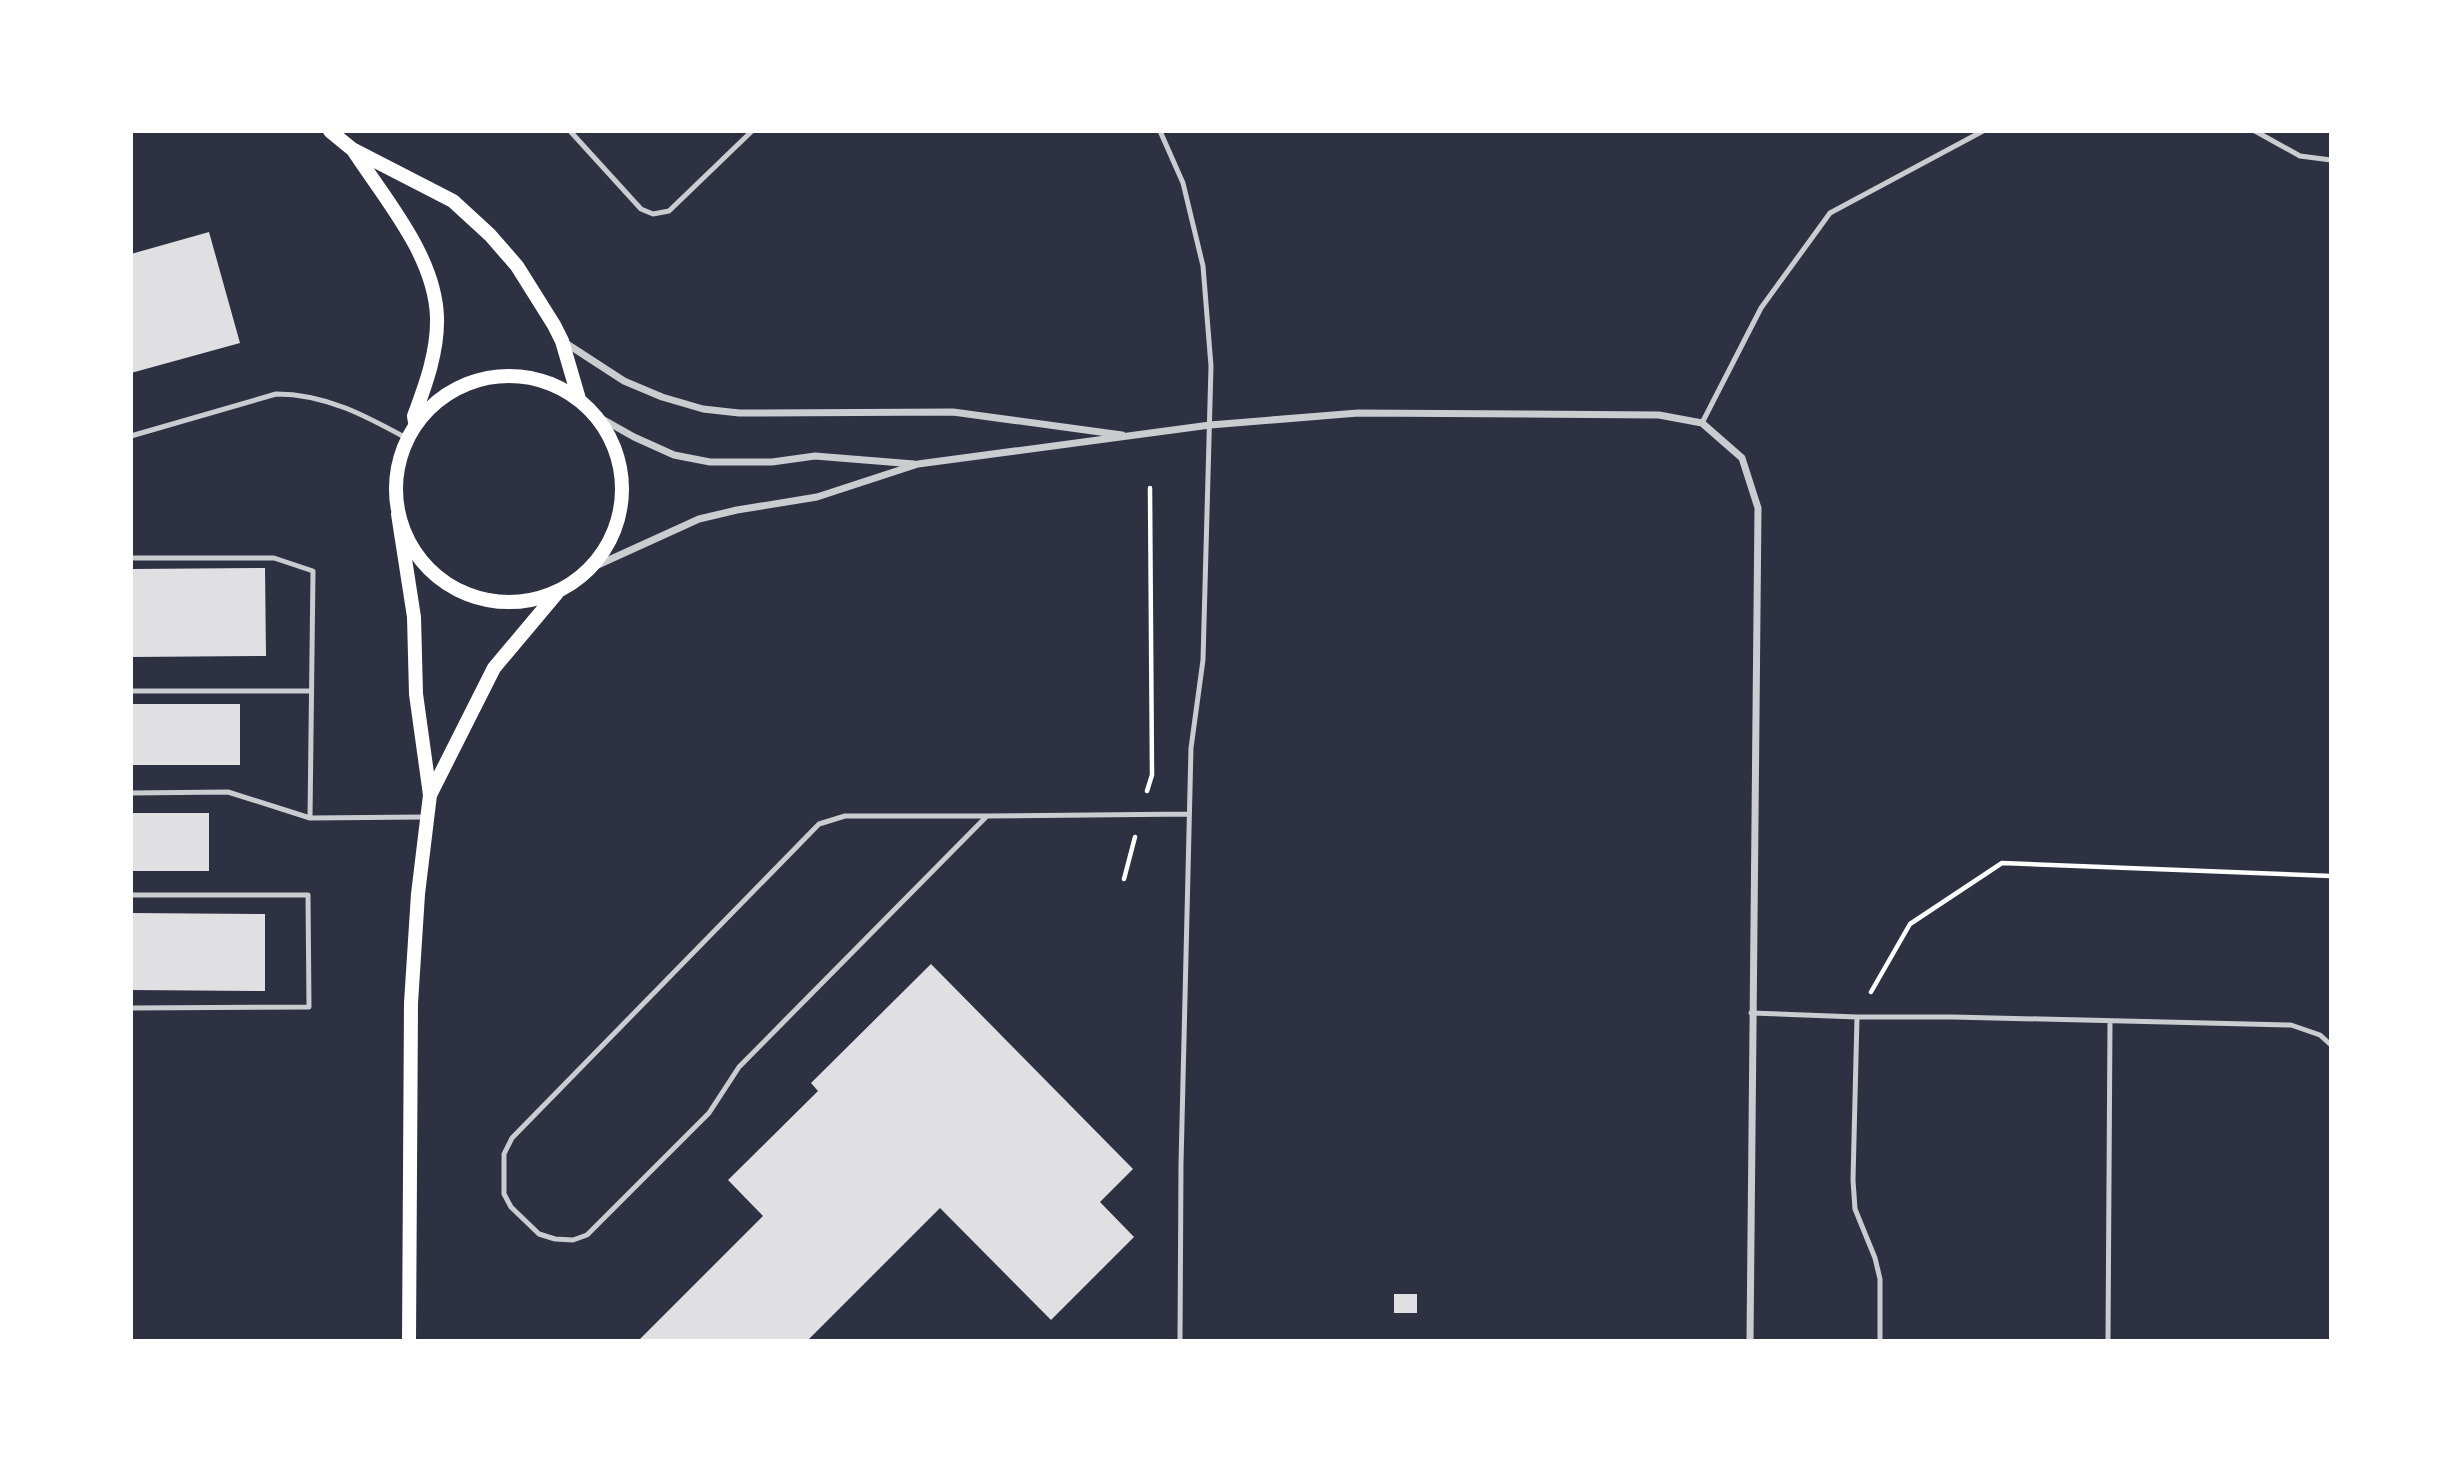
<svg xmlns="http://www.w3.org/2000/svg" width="2462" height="1472" font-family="'Titillium Web',sans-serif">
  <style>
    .building { fill: #e0e0e3 }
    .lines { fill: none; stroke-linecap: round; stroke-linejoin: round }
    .path { stroke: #fff; stroke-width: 4.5 }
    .service { stroke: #caccd0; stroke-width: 5 }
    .minor { stroke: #caccd0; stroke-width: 7 }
    .secondary { stroke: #fff; stroke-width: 14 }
  </style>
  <rect width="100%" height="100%" fill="#2d3142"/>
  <path class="building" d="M209,232l31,111 -109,30v-119z
    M265,568l1,88 -135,1v-88z
    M131,704h109v61h-109z
    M131,813h78v58h-78z
    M131,913l134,1v77l-134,-1z
    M931,964l202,205 -33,33 34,35 -83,83 -111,-112 -133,133h-169l125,-125 -35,-36 90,-89 -7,-8z
    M1394,1294h23v19h-23z"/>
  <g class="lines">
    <path class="path" d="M1147,791l5,-16 -2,-287
      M1124,879l11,-42
      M1871,992l39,-68 92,-61 329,13"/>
    <path class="service" d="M570,131l71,78 12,5 16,-3 83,-80
      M1160,131l23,52 20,83 8,100 -8,294 -12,88 -10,416 -1,177
      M2255,131l45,25 31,4
      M1702,423l59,-115 69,-95 153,-82
      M131,436l145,-42c50,0 90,22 132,45
      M131,558h143l39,13 -3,247
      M131,691h180
      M131,793l97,-1 82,26 114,-1
      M987,816h-142l-26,8 -307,314 -8,16v40l7,13 28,27 16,5 18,1 14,-5 122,-122 30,-46 248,-251 202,-2
      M131,895h177l1,112 -178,1
      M1751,1013l106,4h96l338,8 29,10 11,10
      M1857,1017l-4,163 2,29 20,49 5,21v62
      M2108,1341l2,-320"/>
    <path class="minor" d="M564,342l60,39 38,16 41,12 36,4 214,-1 169,23
      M595,415l39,22 40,18 36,7h62l43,-6 99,8
      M589,569l110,-50 38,-9 80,-13 101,-33 292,-39 148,-12 301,2 43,8 40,35 16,50 -8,833"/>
    <path class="secondary" d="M330,131l22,18 101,52 37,34 27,31 37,59 8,16 17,58
      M353,150c32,49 82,106 84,167 1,34 -11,67 -23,99l1,6
      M396 489a113 113 0 1 1 226 0a113 113 0 1 1-226 0Z
      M398,514l16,103 2,77 14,101 -12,99 -7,109 -2,338
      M430,795l64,-127 63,-75"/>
  </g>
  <rect width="2462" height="1472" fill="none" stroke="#ffffff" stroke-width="266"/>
</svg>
